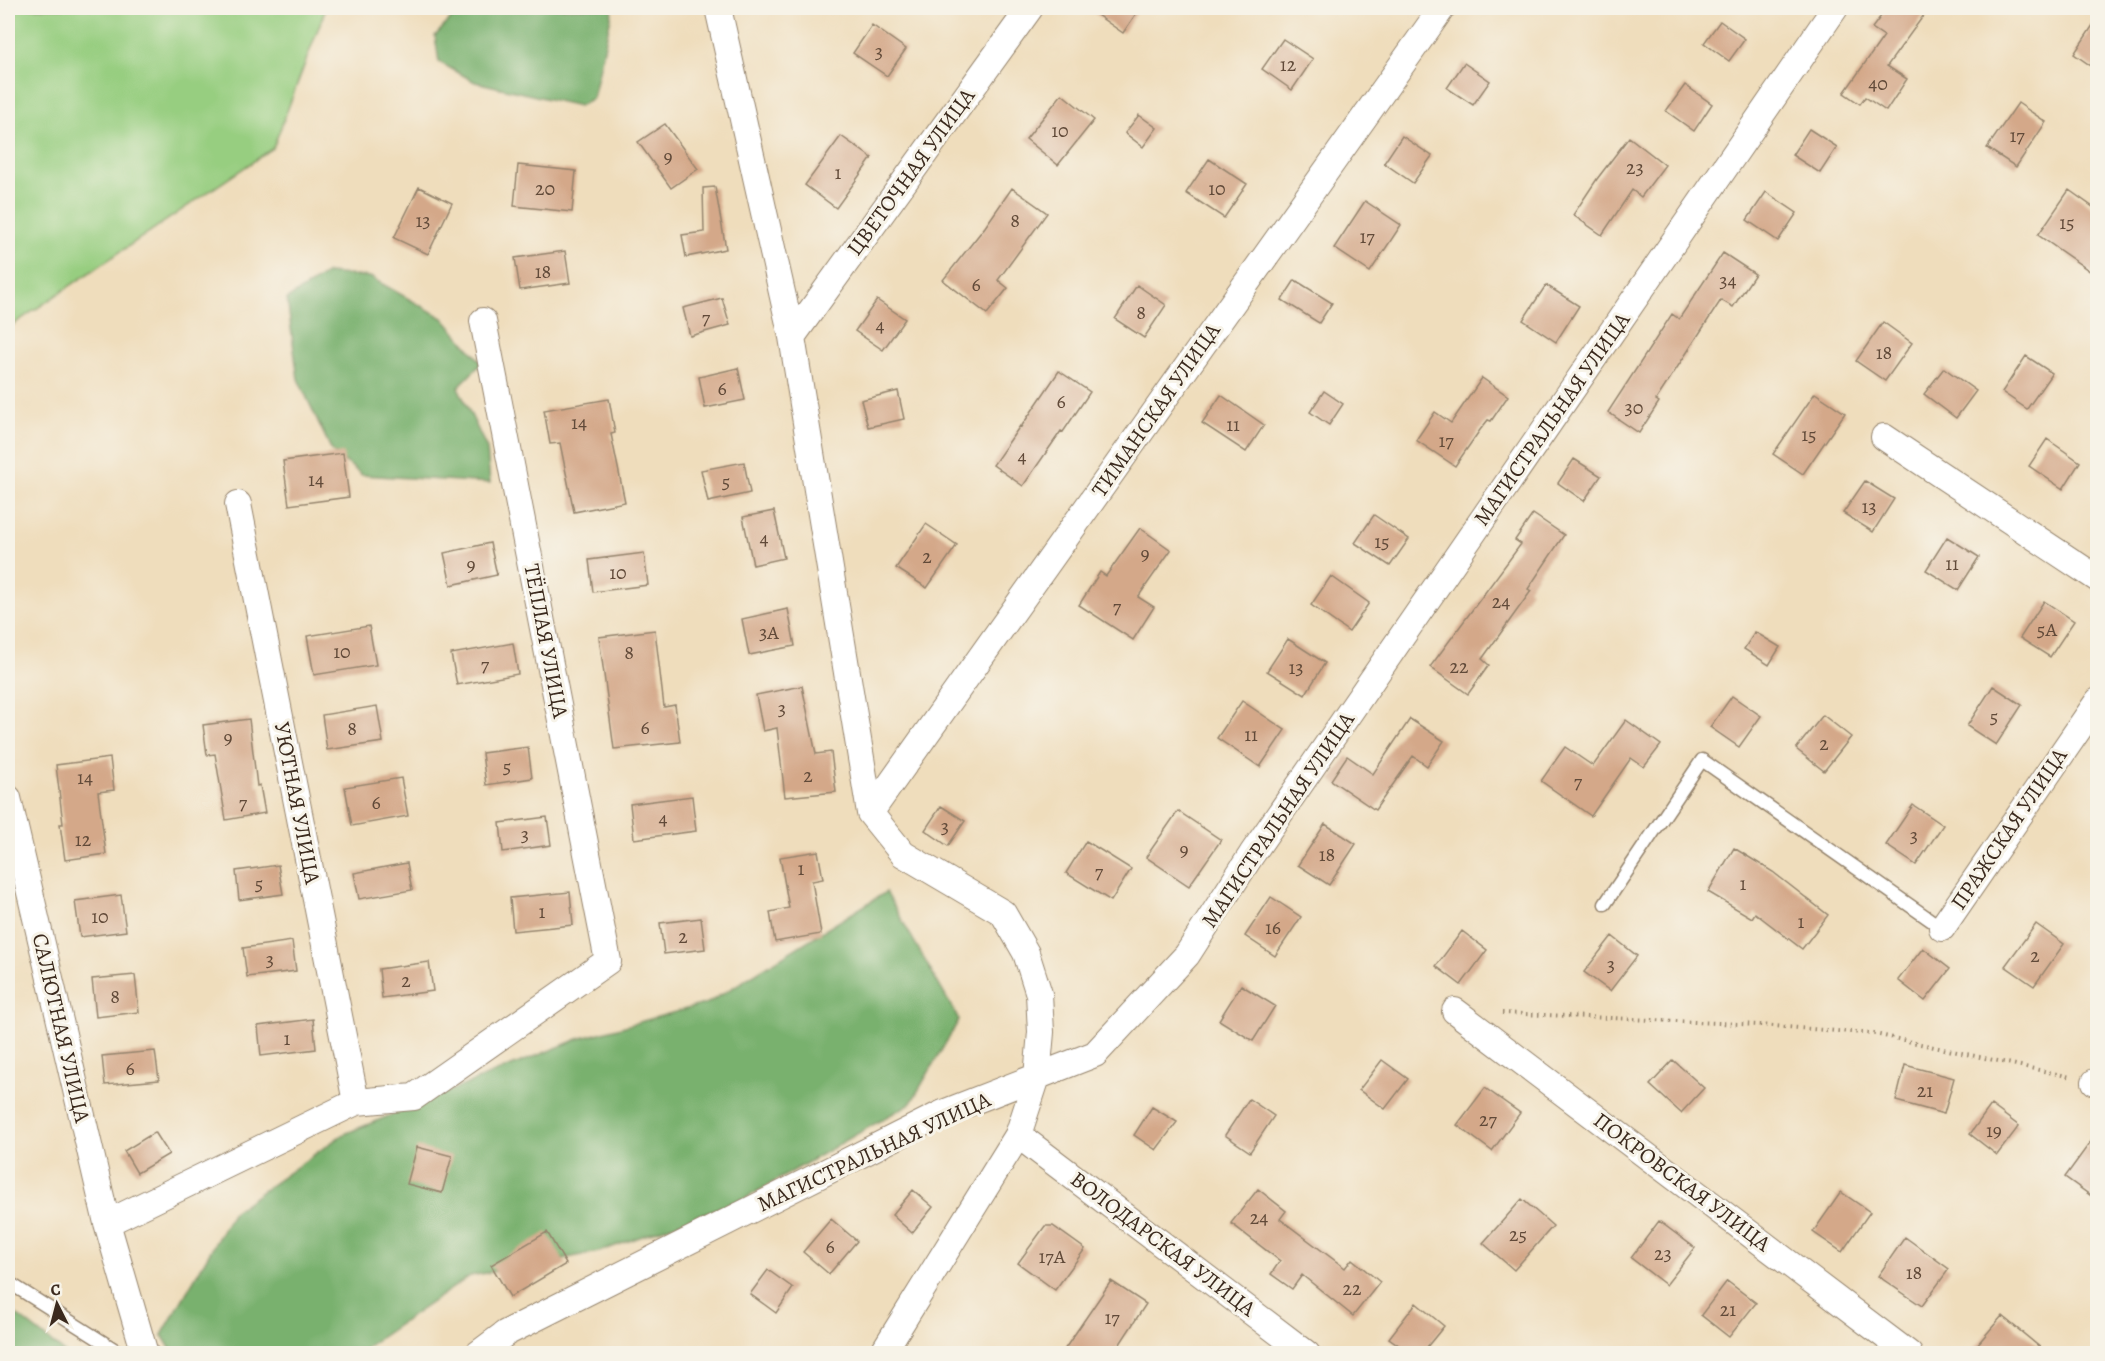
<svg xmlns="http://www.w3.org/2000/svg" width="2105" height="1361" font-family="Alegreya,serif">
  <style>
    .green { fill: #97ce80; stroke: #697c4f; stroke-width: 1.5 }
    .forest { fill: #79b16e; stroke: #5a6e46; stroke-width: 1.5 }
    .building { fill: #d4a889 }
    .lines { fill: none; stroke-linecap: round; stroke-linejoin: round }
    .lane-casing { stroke: #95846d; stroke-width: 15 }
    .street-casing { stroke: #95846d; stroke-width: 28 }
    .path { stroke: #95846d; stroke-width: 4; stroke-dasharray: 1.5 4.5; stroke-linecap: butt }
    .lane { stroke: #fff; stroke-width: 12 }
    .street { stroke: #fff; stroke-width: 26 }
    .labels { text-anchor: middle; dominant-baseline: central; stroke-width: 6; stroke-linejoin: round; paint-order: stroke }
    .number-label { font-size: 20px; fill: #614a39 }
    .street-label { font-size: 22px; fill: #3b2a1e; stroke: #f7f3e8 }
  </style>
  <rect width="100%" height="100%" fill="#f7f3e8"/>
  <filter id="ink" filterUnits="userSpaceOnUse"><feTurbulence type="fractalNoise" baseFrequency=".0167" numOctaves="2"/><feDisplacementMap in="SourceGraphic" scale="12" xChannelSelector="R" yChannelSelector="G"/><feConvolveMatrix kernelMatrix="1 2 1 2 8 2 1 2 1" color-interpolation-filters="sRGB"/></filter>
  <filter id="wash" filterUnits="userSpaceOnUse"><feTurbulence type="fractalNoise" baseFrequency=".008" numOctaves="4" result="noise"/><feDisplacementMap in="SourceGraphic" scale="24" xChannelSelector="R" yChannelSelector="G"/><feGaussianBlur stdDeviation="1.35" result="paint"/><feColorMatrix in="noise" values="0 0 0 0 0 0 0 0 0 0 0 0 0 0 0 0 0 1.4 0 .05"/><feComposite in="paint" operator="in"/></filter>
  <g filter="url(#wash)">
    <rect width="100%" height="100%" fill="#efddbc"/>
    <path class="green" d="M8,8h318l-53,140 -265,180z"/>
    <path class="forest" d="M461,8h152l-20,90 -14,8 -104,-24 -36,-20 -4,-26z
      M327,273l43,4 73,41 39,45 -24,24 29,62 3,34 -128,-8 -30,-24 -34,-72 -11,-80z
      M886,892l73,128 -48,83 -165,95 -147,54 -129,24 -102,70 -5,7h-190l-11,-18 71,-123 109,-77 236,-96 130,-36z
      M8,1308l57,45h-57z"/>
    <g id="blocks">
      <path class="building" d="M1087,8h53l-17,25z
        M1887,8h42l-42,58 20,13 -21,32 -21,-14 -5,7 -16,-11 40,-57 -12,-8z
        M2097,19v51l-23,-16z
        M1720,21l25,18 -16,22 -25,-18z
        M872,25l34,24 -19,27 -34,-23z
        M1283,39l30,20 -21,31 -30,-21z
        M1464,63l26,18 -17,24 -26,-17z
        M1685,85l27,19 -18,27 -28,-20z
        M1062,94l32,26 -36,45 -32,-26z
        M2018,103l28,19 -30,45 -29,-19z
        M1139,115l18,13 -14,19 -18,-14z
        M665,124l33,45 -27,19 -33,-46z
        M1809,129l28,18 -17,26 -28,-18z
        M841,136l31,22 -36,50 -31,-23z
        M1402,136l30,20 -19,27 -29,-20z
        M1629,137l36,28 -24,32 -9,-7 -30,45 -29,-20 24,-36z
        M1209,159l38,25 -23,34 -38,-25z
        M518,165l58,6 -4,41 -58,-6z
        M419,187l33,16 -24,51 -34,-16z
        M715,187l11,62 -40,8 -4,-22 22,-3 -1,-44z
        M1012,188l35,25 -49,67 10,8 -21,26 -44,-34 42,-53z
        M2069,190l28,20v66l-59,-41z
        M1766,192l31,21 -19,28 -31,-21z
        M1365,201l36,24 -31,47 -36,-24z
        M565,251l5,32 -50,7 -5,-32z
        M1723,253l32,21 -22,33 -12,-7 -65,100 3,2 -20,31 -31,-21 64,-98 7,5z
        M1295,280l37,23 -13,20 -37,-23z
        M1137,285l29,20 -22,33 -29,-19z
        M1546,285l33,21 -23,36 -33,-22z
        M722,298l8,27 -40,11 -7,-28z
        M877,300l28,19 -22,31 -28,-19z
        M1883,322l29,21 -27,38 -29,-20z
        M2026,356l26,17 -25,36 -25,-17z
        M738,368l7,32 -40,8 -6,-31z
        M1944,368l32,23 -20,27 -32,-24z
        M1059,371l31,21 -27,40 -2,-1 -38,55 -30,-21 27,-39 1,1z
        M1482,378l26,18 -17,25 -3,-1 -8,10 -25,36 -39,-26 19,-28 16,11z
        M898,391l6,28 -36,8 -7,-27z
        M1324,391l19,13 -14,21 -19,-13z
        M1815,393l30,20 -42,61 -30,-20z
        M1221,395l43,30 -18,27 -44,-29z
        M609,399l6,34 -4,1 14,68 -51,10 -14,-69 -10,1 -6,-34z
        M2047,439l33,23 -17,27 -34,-23z
        M343,453l6,44 -60,8 -6,-44z
        M1574,459l27,17 -17,25 -26,-18z
        M744,462l6,31 -42,9 -7,-32z
        M1865,481l29,18 -21,33 -30,-19z
        M774,511l10,47 -31,7 -10,-48z
        M1533,514l31,21 -36,54 3,2 -49,68 7,6 -21,29 -38,-27 91,-123 -6,-4z
        M1374,515l35,24 -19,27 -35,-23z
        M926,524l31,21 -30,43 -31,-20z
        M1140,528l31,22 -33,47 16,10 -21,33 -54,-35 21,-33 6,4z
        M1947,537l32,20 -21,33 -32,-20z
        M490,543l7,32 -46,10 -7,-32z
        M644,553l4,32 -55,7 -4,-32z
        M1331,576l38,27 -20,29 -38,-27z
        M2044,601l30,20 -24,36 -30,-19z
        M788,609l7,37 -46,9 -7,-36z
        M369,626l7,39 -62,10 -7,-39z
        M655,630l9,77 11,-2 5,37 -66,7 -15,-112z
        M1755,632l25,15 -11,18 -25,-16z
        M1288,639l37,24 -20,32 -38,-24z
        M513,643l5,31 -61,11 -6,-31z
        M802,686l14,68 15,-2 5,40 -51,5 -8,-69 -14,3 -7,-36z
        M1993,686l29,19 -26,40 -29,-19z
        M1732,696l29,20 -22,31 -29,-20z
        M1242,701l43,29 -25,37 -43,-29z
        M377,706l6,36 -56,8 -5,-35z
        M1823,715l28,22 -27,34 -28,-22z
        M249,719l8,67 3,-1 5,28 -39,7 -11,-66 -8,1 -4,-30z
        M1410,719l34,22 -17,25 -14,-10 -38,54 -44,-30 16,-24 26,18z
        M1626,720l35,25 -17,22 -13,-9 -40,58 -50,-35 24,-34 28,19z
        M528,747l4,31 -46,7 -4,-32z
        M110,758l4,32 -16,2 8,62 -41,6 -5,-36h3l-7,-59z
        M401,778l7,38 -56,10 -7,-39z
        M692,796l4,35 -62,8 -4,-35z
        M1913,805l30,20 -27,40 -30,-20z
        M941,806l24,15 -17,25 -23,-16z
        M1178,811l43,29 -32,46 -43,-29z
        M547,817l4,28 -48,7 -3,-29z
        M1325,824l31,20 -27,41 -31,-20z
        M1086,841l45,28 -20,32 -45,-28z
        M1734,848l39,24 55,43 -26,34 -47,-36 -3,5 -44,-26z
        M818,851l5,28 -11,2 9,53 -46,8 -5,-30 19,-4 -9,-51z
        M407,863l5,27 -53,9 -5,-26z
        M278,865l5,29 -44,6 -3,-29z
        M570,892l3,33 -60,6 -3,-33z
        M121,895l5,36 -46,6 -5,-36z
        M1271,897l30,20 -26,39 -30,-20z
        M701,918l4,31 -41,5 -4,-31z
        M2036,924l28,20 -30,42 -29,-20z
        M1462,931l25,19 -26,35 -25,-19z
        M1612,936l25,20 -27,35 -26,-19z
        M292,941l4,30 -49,6 -4,-29z
        M1923,948l27,21 -25,32 -27,-21z
        M429,962l4,29 -51,7 -3,-29z
        M135,975l4,37 -43,5 -4,-38z
        M1241,985l34,21 -22,35 -34,-21z
        M313,1019l3,30 -55,7 -3,-30z
        M155,1051l4,29 -54,5 -3,-29z
        M1382,1060l26,19 -23,30 -26,-19z
        M1673,1060l31,28 -23,25 -31,-28z
        M1905,1065l49,13 -10,36 -48,-13z
        M1485,1088l35,25 -28,38 -35,-26z
        M1249,1099l25,17 -24,36 -25,-17z
        M1991,1105l28,21 -22,29 -27,-21z
        M1152,1107l25,15 -21,28 -22,-15z
        M155,1132l14,22 -32,19 -13,-22z
        M2097,1133v67l-32,-23z
        M417,1147l35,9 -10,37 -35,-9z
        M1258,1189l28,22 -6,8 65,49 7,-9 28,23 -27,34 -51,-41 -10,14 -21,-15 9,-13 -49,-38z
        M913,1190l20,17 -21,26 -20,-18z
        M1841,1192l29,20 -28,40 -29,-20z
        M1522,1199l31,27 -39,44 -31,-27z
        M831,1219l26,22 -28,33 -26,-22z
        M1659,1221l36,27 -29,37 -35,-27z
        M1045,1226h8l32,23 -30,41 -37,-27z
        M547,1232l19,32 -56,33 -19,-32z
        M1905,1237l44,32 -27,37 -44,-30z
        M768,1270l25,18 -17,25 -26,-19z
        M1111,1281l35,23 -32,49h-52z
        M1727,1281l29,22 -27,34 -28,-22z
        M1416,1303l28,23 -22,27h-12l-21,-15z
        M2002,1316l45,37h-77z"/>
    </g>
  </g>
  <g filter="url(#ink)">
    <use href="#blocks" fill-opacity="0" stroke="#95846d" stroke-width="1.5"/>
    <g class="lines">
      <defs>
        <path id="lane" d="M1605,904l97,-144 240,168
          M8,1282l114,72"/>
        <path id="street" d="M718,8l74,329 78,476 33,41 100,59 23,40 13,41 2,38 -4,45 -19,58 -136,219
          M792,337l238,-329
          M1884,437l214,142
          M238,504l118,598
          M8,798l99,425 38,131
          M870,813l572,-805
          M1942,928l156,-227
          M1455,1011l454,343
          M2095,1082l3,1
          M1018,1135l289,219
          M107,1223l249,-121 58,-5 194,-136 -125,-640
          M478,1354l28,-21 437,-220 152,-59 92,-99 65,-101 583,-846"/>
      </defs>
      <use href="#lane" class="lane-casing"/>
      <use href="#street" class="street-casing"/>
      <path class="path" d="M1502,1013l259,12 114,9 196,43"/>
      <use href="#lane" class="lane"/>
      <use href="#street" class="street"/>
    </g>
  </g>
  <g class="labels">
    <g class="number-label">
      <text x="879" y="51">3</text>
      <text x="1288" y="64">12</text>
      <text x="1878" y="83">40</text>
      <text x="1060" y="130">10</text>
      <text x="2017" y="135">17</text>
      <text x="668" y="156">9</text>
      <text x="1635" y="167">23</text>
      <text x="838" y="172">1</text>
      <text x="545" y="188">20</text>
      <text x="1217" y="188">10</text>
      <text x="423" y="220">13</text>
      <text x="1015" y="220">8</text>
      <text x="2067" y="222">15</text>
      <text x="1367" y="236">17</text>
      <text x="543" y="271">18</text>
      <text x="1728" y="280">34</text>
      <text x="976" y="284">6</text>
      <text x="1141" y="312">8</text>
      <text x="706" y="317">7</text>
      <text x="880" y="325">4</text>
      <text x="1884" y="352">18</text>
      <text x="722" y="388">6</text>
      <text x="1061" y="401">6</text>
      <text x="1634" y="407">30</text>
      <text x="579" y="422">14</text>
      <text x="1233" y="424">11</text>
      <text x="1809" y="434">15</text>
      <text x="1446" y="440">17</text>
      <text x="1022" y="456">4</text>
      <text x="316" y="479">14</text>
      <text x="726" y="481">5</text>
      <text x="1869" y="506">13</text>
      <text x="764" y="538">4</text>
      <text x="1382" y="541">15</text>
      <text x="1145" y="553">9</text>
      <text x="927" y="556">2</text>
      <text x="1952" y="563">11</text>
      <text x="471" y="564">9</text>
      <text x="618" y="572">10</text>
      <text x="1501" y="601">24</text>
      <text x="1117" y="606">7</text>
      <text x="2047" y="629">5А</text>
      <text x="769" y="632">3А</text>
      <text x="342" y="651">10</text>
      <text x="629" y="652">8</text>
      <text x="485" y="664">7</text>
      <text x="1459" y="666">22</text>
      <text x="1296" y="667">13</text>
      <text x="782" y="708">3</text>
      <text x="1994" y="716">5</text>
      <text x="645" y="727">6</text>
      <text x="352" y="728">8</text>
      <text x="1251" y="734">11</text>
      <text x="228" y="737">9</text>
      <text x="1824" y="743">2</text>
      <text x="507" y="766">5</text>
      <text x="808" y="775">2</text>
      <text x="85" y="777">14</text>
      <text x="1578" y="781">7</text>
      <text x="243" y="802">7</text>
      <text x="376" y="802">6</text>
      <text x="663" y="818">4</text>
      <text x="945" y="826">3</text>
      <text x="525" y="834">3</text>
      <text x="1914" y="835">3</text>
      <text x="83" y="839">12</text>
      <text x="1184" y="849">9</text>
      <text x="1327" y="854">18</text>
      <text x="801" y="868">1</text>
      <text x="1099" y="871">7</text>
      <text x="259" y="883">5</text>
      <text x="1743" y="883">1</text>
      <text x="542" y="911">1</text>
      <text x="100" y="916">10</text>
      <text x="1801" y="921">1</text>
      <text x="1273" y="927">16</text>
      <text x="683" y="936">2</text>
      <text x="2035" y="955">2</text>
      <text x="270" y="959">3</text>
      <text x="1611" y="964">3</text>
      <text x="406" y="980">2</text>
      <text x="115" y="996">8</text>
      <text x="287" y="1038">1</text>
      <text x="130" y="1068">6</text>
      <text x="1925" y="1090">21</text>
      <text x="1488" y="1119">27</text>
      <text x="1994" y="1130">19</text>
      <text x="1259" y="1217">24</text>
      <text x="1518" y="1234">25</text>
      <text x="830" y="1246">6</text>
      <text x="1663" y="1253">23</text>
      <text x="1052" y="1256">17А</text>
      <text x="1914" y="1272">18</text>
      <text x="1352" y="1288">22</text>
      <text x="1728" y="1309">21</text>
      <text x="1112" y="1317">17</text>
    </g>
    <g class="street-label">
      <text transform="translate(911 172) rotate(-54)">ЦВЕТОЧНАЯ УЛИЦА</text>
      <text transform="translate(1156 410) rotate(-55)">ТИМАНСКАЯ УЛИЦА</text>
      <text transform="translate(1552 419) rotate(-55)">МАГИСТРАЛЬНАЯ УЛИЦА</text>
      <text transform="translate(546 641) rotate(79)">ТЁПЛАЯ УЛИЦА</text>
      <text transform="translate(297 803) rotate(79)">УЮТНАЯ УЛИЦА</text>
      <text transform="translate(1278 820) rotate(-56)">МАГИСТРАЛЬНАЯ УЛИЦА</text>
      <text transform="translate(2009 829) rotate(-56)">ПРАЖСКАЯ УЛИЦА</text>
      <text transform="translate(61 1028) rotate(77)">САЛЮТНАЯ УЛИЦА</text>
      <text transform="translate(874 1152) rotate(-25)">МАГИСТРАЛЬНАЯ УЛИЦА</text>
      <text transform="translate(1682 1182) rotate(37)">ПОКРОВСКАЯ УЛИЦА</text>
      <text transform="translate(1163 1244) rotate(37)">ВОЛОДАРСКАЯ УЛИЦА</text>
    </g>
  </g>
  <rect width="2105" height="1361" fill="none" stroke="#f7f3e8" stroke-width="30"/>
  <g transform="translate(57 1304) rotate(354)" stroke="#f7f3e8" stroke-width="4.5" paint-order="stroke">
  <path d="M0-4.5L10 22L0 15L-10 22Z" fill="#3b2a1e"/>
  <text y="-9" font-size="16" font-weight="bold" text-anchor="middle" fill="#3b2a1e">С</text>
  </g>
</svg>
